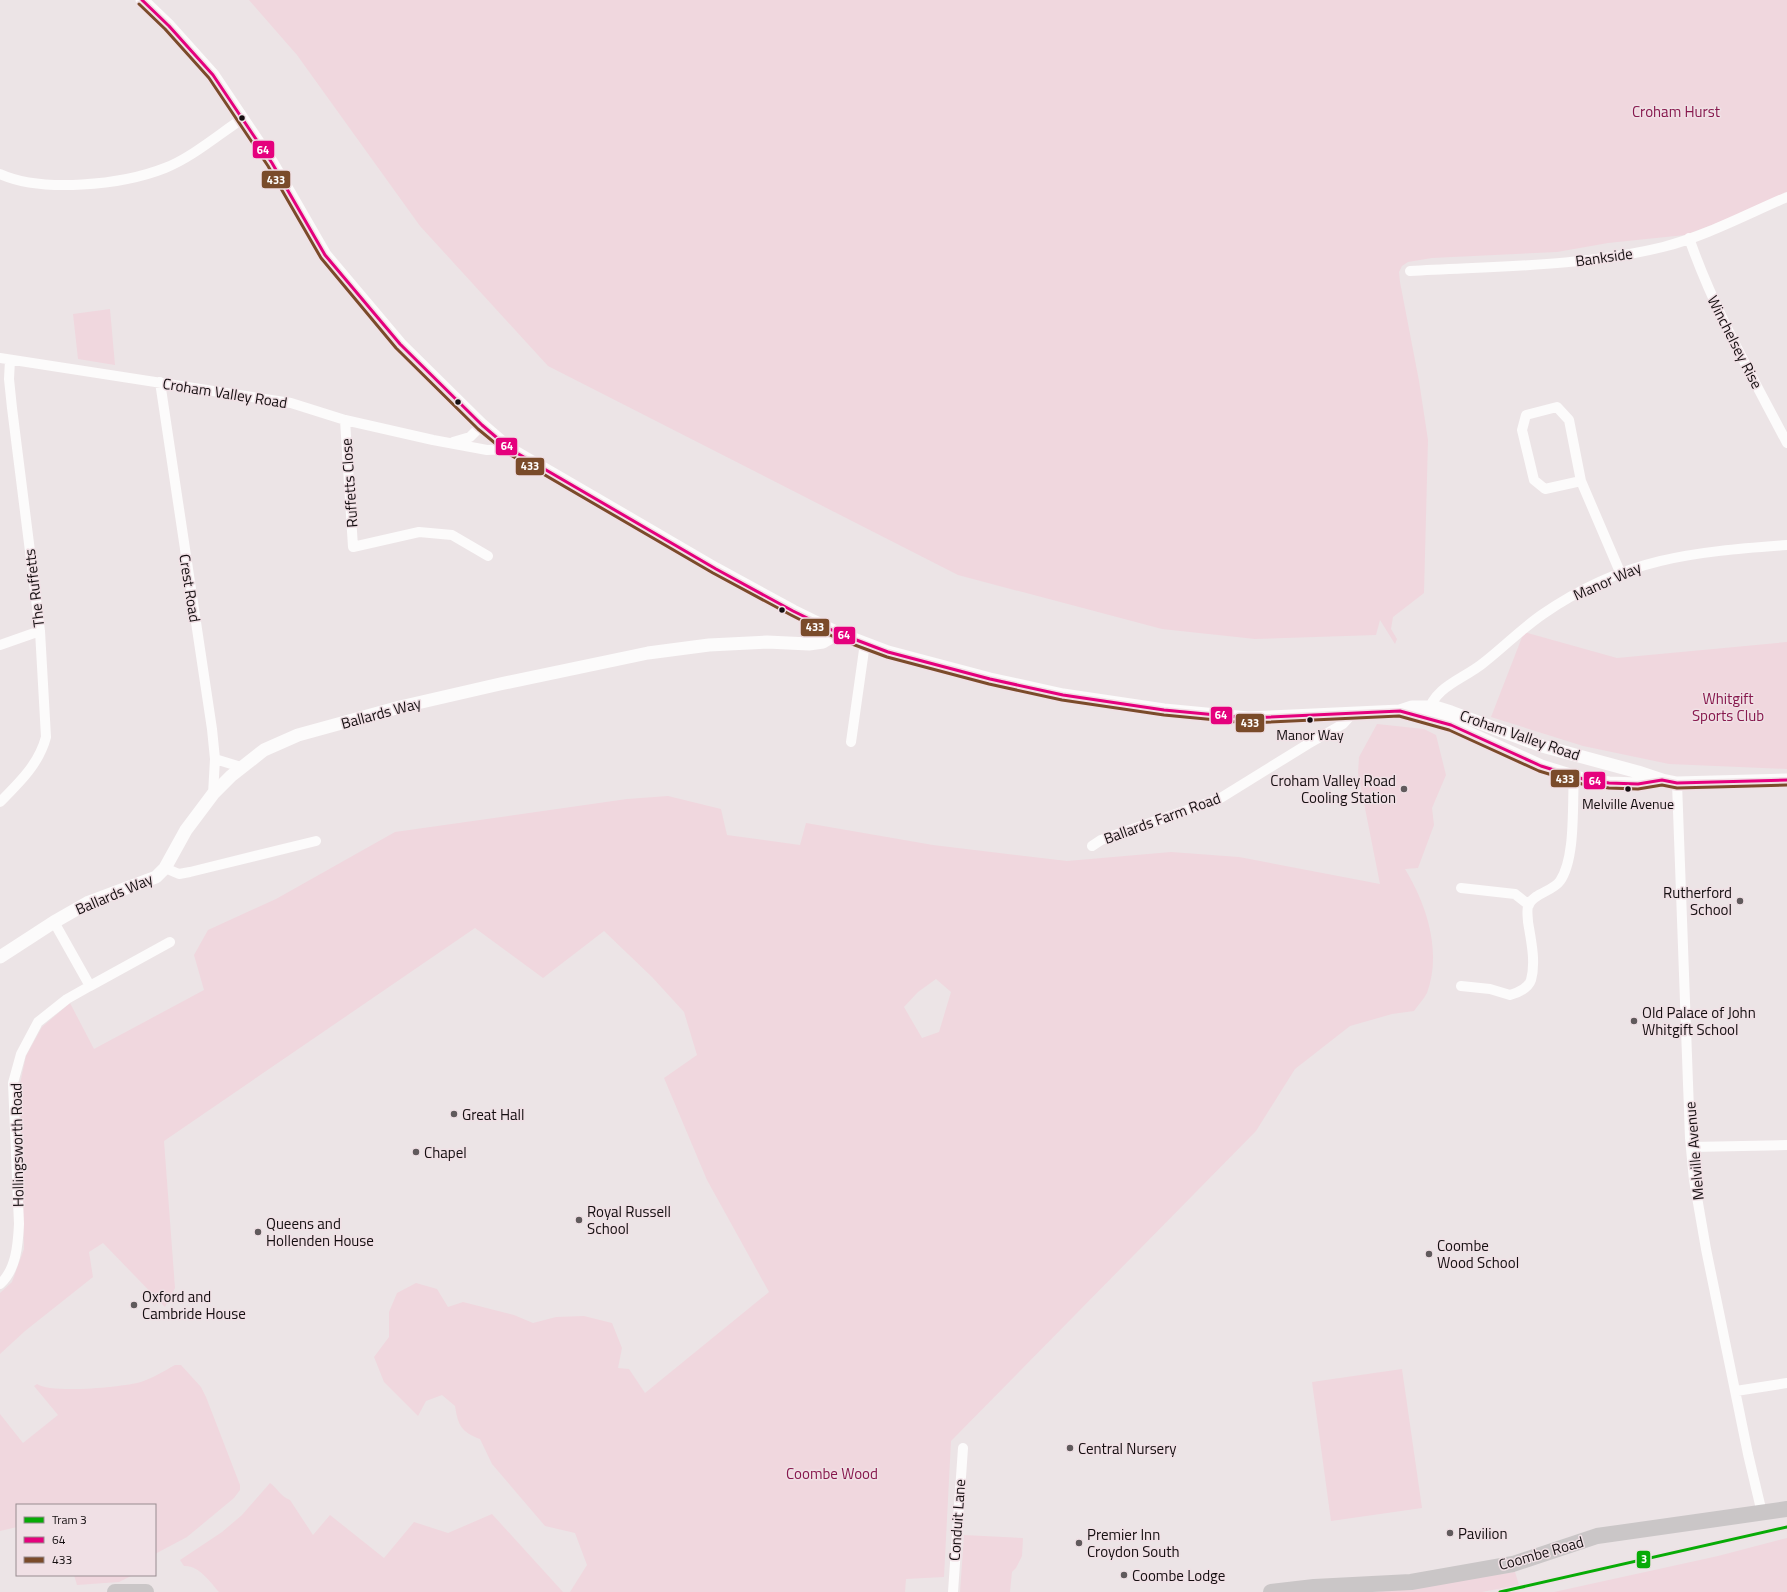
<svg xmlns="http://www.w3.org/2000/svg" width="1787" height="1592" font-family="'Titillium Web',sans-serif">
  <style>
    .green { fill: #f0d7de; fill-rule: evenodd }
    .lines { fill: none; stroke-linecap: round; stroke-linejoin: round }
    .minor { stroke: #fcfbfb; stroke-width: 10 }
    .tertiary { stroke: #fcfbfb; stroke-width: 13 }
    .primary { stroke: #cac6c7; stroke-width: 16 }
    .bus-1-casing { stroke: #f0e0e5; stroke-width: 6 }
    .bus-2-casing { stroke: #f0e0e5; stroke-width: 6 }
    .bus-1 { stroke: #e5007d; stroke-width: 3 }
    .bus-2 { stroke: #7a4b2a; stroke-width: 3 }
    .tram-1-casing { stroke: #f0e0e5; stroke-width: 6 }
    .tram-1 { stroke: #07ab06; stroke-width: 3 }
    .bus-dot { fill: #150f11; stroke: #f0e0e5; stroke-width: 1.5 }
    .poi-dot { fill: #605a5c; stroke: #f0e0e5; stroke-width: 1.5 }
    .labels { text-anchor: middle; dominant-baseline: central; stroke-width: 3; stroke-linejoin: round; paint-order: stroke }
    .bus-label { font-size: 14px; fill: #150f11; stroke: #f0e0e5 }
    .park-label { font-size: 15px; fill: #87184d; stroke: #f0e0e5 }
    .street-label { font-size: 15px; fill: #150f11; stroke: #f0e0e5 }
    .poi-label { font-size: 15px; fill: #150f11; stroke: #f0e0e5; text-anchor: start }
    .line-badge { stroke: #f0e0e5; stroke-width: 1.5 }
    .badge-label { font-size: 11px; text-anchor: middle; font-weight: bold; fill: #fff }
  </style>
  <rect width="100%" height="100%" fill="#ece4e6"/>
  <path class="green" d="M249,0h1538v193l-49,22 -53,20 -77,8 -51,9 -125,6 -24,4 -6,4 -3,6 1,10 19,99 9,59 -4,153 -31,24 -2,12 6,10 -2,5 -15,-24 -4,15 -121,4 -93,-10 -204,-54 -410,-209 -128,-140 -123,-171z
    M110,309l5,56 -37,-6 -5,-45z
    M1524,632l93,26 170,-16v127l-118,-5 -86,-18 -92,-29z
    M1377,724l47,5 12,6 10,40 -14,33 2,17 -16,43 -13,1c22,36 37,83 22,124 -3,6 -9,12 -13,18l-22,3 -42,12 -55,43 -39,62 -305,310 -7,136 -38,2 -1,13h-335l17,-27 -12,-32 -30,-7 -53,-62 -12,-25c-19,-7 -22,-14 -25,-33l-13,-11 -16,6 -8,15 -34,-34 -10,-25 15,-20v-25l8,-19 19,-10 21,6 11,18 15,-5 51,13 19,8 23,-6 28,-1 28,7 10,25 -4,20 11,1 16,24 124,-101 -62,-112 -43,-102 33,-23 -13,-43 -32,-35 -48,-46 -61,47 -68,-50 -311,213 11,147 -10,19 -62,-64 -14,9 4,25 -68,54 -25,23v-61l12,-11 12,-33 -4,-165 6,-28 16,-29 28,-24 24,46 110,-59 -10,-35 14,-25 68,-31 119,-67 232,-33 41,-3 53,13 6,26 73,10 6,-22 127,22 134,16 104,-9 68,5 141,27 -22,-111 1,-16zM936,979l15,13 -12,40 -17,6 -18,-31 14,-15z
    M175,1365h6l20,22 5,10 34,88v5l-6,8 -47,39 -32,17v-49h-138v22l-17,4v-117l23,29 35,-28 -24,-29 3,-2c14,10 87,3 104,-2 12,-4 23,-11 34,-17z
    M1402,1369l20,139 -91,13 -19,-139z
    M270,1483c7,5 11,14 20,17l23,35 17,-20 54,43 30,-36 34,11 44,-19 71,78h-344c-9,-10 -20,-27 -35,-26l-4,-6 42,-28 20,-17z
    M964,1535l59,3 -1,18 -6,12 -4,4 -2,20h-50z
    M1787,1538v54h-233l164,-36z
    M1515,1572l4,13 -37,7h-107z
    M74,1575h59l-14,7 -42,3z"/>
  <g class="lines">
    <path class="minor" d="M0,174c42,19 122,11 165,-6 26,-10 53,-33 77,-49
      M1689,238c25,72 63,138 98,205
      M1410,271c85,-5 171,-4 253,-24 43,-11 84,-33 124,-50
      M0,358l291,45 54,17 88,20 54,10 23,-1
      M160,382l52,347 3,30 -2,35
      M345,420l8,127 66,-15 33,3 36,21
      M453,442l17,-5 12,-12
      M1581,481l-12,-61 -12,-13 -31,8 -4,15 12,50 11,9 36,-8 39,91
      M0,645l40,-14
      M1428,713c6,-26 35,-34 54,-49 21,-16 39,-35 61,-50 81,-56 149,-62 244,-69
      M851,742l14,-99
      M215,759l26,8
      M1677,783l13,355 4,42 12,69 42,205 14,59
      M0,802c19,-19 39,-38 46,-65l-6,-106 -28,-223 -3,-29 1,-19
      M1092,846l9,-6 118,-41 89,-55 35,-20 10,-11
      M165,868l14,6 11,-2 126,-31
      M1461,888l54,6 14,11
      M90,986l80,-44
      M1461,986l29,3 20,6c7,-2 18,-6 21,-15 5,-18 0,-40 -3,-58 0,-5 -2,-13 1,-18 6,-11 24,-13 31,-23 16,-23 12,-77 14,-105
      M1692,1147l95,-2
      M0,1284c16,-14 18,-39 19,-60l-6,-141 8,-29 17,-32 29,-23 23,-13 -36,-64
      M1736,1391l51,-8
      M953,1592l10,-144"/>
    <path class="tertiary" d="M142,0l27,26 44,49 59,88 53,92 75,89 82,81 28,24 206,120 77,42 45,22 50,19 102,27 73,16 101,15 84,8 152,-7 12,-4h23l16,5 91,34 96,26 24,8
      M1400,711l51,14 90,41 42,13 26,4 29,1 24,-4 15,3 110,-3
      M0,957l54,-35 35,-20 67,-25 9,-9 21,-38 27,-36 18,-18 33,-26 34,-15 102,-28 100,-23 148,-31 61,-8 58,-3 42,2 14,-2 15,-9"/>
    <path class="primary" d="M115,1592h31
      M1271,1592l43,-5 97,-5 102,-18 84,-28 190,-27"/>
    <defs>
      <path id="bus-1" d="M142,0l27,26 44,49 59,88 53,92 75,89 82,81 28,24 206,120 77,42 45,22 50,19 102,27 73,16 101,15 84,8 152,-7 51,14 90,41 42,13 26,4 29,1 24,-4 15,3 110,-3"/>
      <path id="bus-2" d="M139,4l26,25 44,49 59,88 53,92 75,90 82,81 29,24 206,120 78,42 45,23 51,19 102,27 73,16 102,15 84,8 151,-7 50,14 90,41 43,13 27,4 29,1 24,-4 15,3 110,-3"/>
    </defs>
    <use href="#bus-1" class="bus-1-casing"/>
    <use href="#bus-2" class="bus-2-casing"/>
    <use href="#bus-1" class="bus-1"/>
    <use href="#bus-2" class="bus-2"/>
    <defs>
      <path id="tram-1" d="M1500,1592l287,-65"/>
    </defs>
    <use href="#tram-1" class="tram-1-casing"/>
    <use href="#tram-1" class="tram-1"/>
  </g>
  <g class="bus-dot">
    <circle cx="242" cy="118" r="3.5"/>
    <circle cx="458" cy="402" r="3.5"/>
    <circle cx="782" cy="610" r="3.5"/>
    <circle cx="1310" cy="720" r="3.5"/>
    <circle cx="1628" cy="789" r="3.5"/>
  </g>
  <g class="poi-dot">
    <circle cx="1404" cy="789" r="4"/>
    <circle cx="1740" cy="901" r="4"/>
    <circle cx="1634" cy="1021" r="4"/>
    <circle cx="454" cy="1114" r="4"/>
    <circle cx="416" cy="1152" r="4"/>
    <circle cx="579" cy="1220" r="4"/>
    <circle cx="258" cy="1232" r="4"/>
    <circle cx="1429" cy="1254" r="4"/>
    <circle cx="134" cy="1305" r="4"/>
    <circle cx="1070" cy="1448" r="4"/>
    <circle cx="1450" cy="1533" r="4"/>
    <circle cx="1079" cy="1543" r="4"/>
    <circle cx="1124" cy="1575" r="4"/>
  </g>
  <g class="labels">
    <g class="bus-label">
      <text x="1310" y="734">Manor Way</text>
      <text x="1628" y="803">Melville Avenue</text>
    </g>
    <g class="park-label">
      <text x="1676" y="111">Croham Hurst</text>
      <text x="1728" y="698">Whitgift<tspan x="1728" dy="17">Sports Club</tspan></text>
      <text x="832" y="1473">Coombe Wood</text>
    </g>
    <g class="street-label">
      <text transform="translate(1604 257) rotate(-8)">Bankside</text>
      <text transform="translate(1735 342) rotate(63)">Winchelsey Rise</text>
      <text transform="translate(225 393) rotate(9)">Croham Valley Road</text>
      <text transform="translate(349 483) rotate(-94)">Ruffetts Close</text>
      <text transform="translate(1607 581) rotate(-24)">Manor Way</text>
      <text transform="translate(34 588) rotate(-97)">The Ruffetts</text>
      <text transform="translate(190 588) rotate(81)">Crest Road</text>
      <text transform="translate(381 713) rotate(-15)">Ballards Way</text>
      <text transform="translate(1520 735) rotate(19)">Croham Valley Road</text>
      <text transform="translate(1162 818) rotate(-20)">Ballards Farm Road</text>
      <text transform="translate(114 894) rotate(-23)">Ballards Way</text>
      <text transform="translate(17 1145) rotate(-91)">Hollingsworth Road</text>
      <text transform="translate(1694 1151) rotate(-95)">Melville Avenue</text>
      <text transform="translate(957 1520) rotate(-86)">Conduit Lane</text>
      <text transform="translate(1541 1553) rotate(-16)">Coombe Road</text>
    </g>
    <g class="poi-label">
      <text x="1396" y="780" text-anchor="end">Croham Valley Road<tspan x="1396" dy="17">Cooling Station</tspan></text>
      <text x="1732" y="892" text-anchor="end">Rutherford<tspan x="1732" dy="17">School</tspan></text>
      <text x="1642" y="1012">Old Palace of John<tspan x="1642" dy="17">Whitgift School</tspan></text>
      <text x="462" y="1114">Great Hall</text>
      <text x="424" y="1152">Chapel</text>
      <text x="587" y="1211">Royal Russell<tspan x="587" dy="17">School</tspan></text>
      <text x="266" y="1223">Queens and<tspan x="266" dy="17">Hollenden House</tspan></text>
      <text x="1437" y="1245">Coombe<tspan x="1437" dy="17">Wood School</tspan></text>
      <text x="142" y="1296">Oxford and<tspan x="142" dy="17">Cambride House</tspan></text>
      <text x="1078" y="1448">Central Nursery</text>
      <text x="1458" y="1533">Pavilion</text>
      <text x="1087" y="1534">Premier Inn<tspan x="1087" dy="17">Croydon South</tspan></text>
      <text x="1132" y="1575">Coombe Lodge</text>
    </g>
  </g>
  <g class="line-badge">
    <rect x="252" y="140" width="23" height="19" rx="4" fill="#e5007d"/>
    <rect x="261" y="170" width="30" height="19" rx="4" fill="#7a4b2a"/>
    <rect x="495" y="437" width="23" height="19" rx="4" fill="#e5007d"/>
    <rect x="515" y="457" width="30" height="19" rx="4" fill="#7a4b2a"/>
    <rect x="800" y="618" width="30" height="19" rx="4" fill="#7a4b2a"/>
    <rect x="833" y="626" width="23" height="19" rx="4" fill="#e5007d"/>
    <rect x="1210" y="706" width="23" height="19" rx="4" fill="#e5007d"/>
    <rect x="1235" y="713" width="30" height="20" rx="4" fill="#7a4b2a"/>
    <rect x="1550" y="769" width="30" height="19" rx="4" fill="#7a4b2a"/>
    <rect x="1583" y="771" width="23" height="19" rx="4" fill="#e5007d"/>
    <rect x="1636" y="1550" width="15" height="19" rx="4" fill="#07ab06"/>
  </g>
  <g class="badge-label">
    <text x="263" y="154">64</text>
    <text x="276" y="184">433</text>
    <text x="507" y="450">64</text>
    <text x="530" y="470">433</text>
    <text x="815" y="631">433</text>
    <text x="844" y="639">64</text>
    <text x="1221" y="719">64</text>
    <text x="1250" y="727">433</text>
    <text x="1565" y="783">433</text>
    <text x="1595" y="785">64</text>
    <text x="1644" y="1563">3</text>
  </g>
  <rect x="16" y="1504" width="140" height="72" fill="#f0e0e5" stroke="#988c90"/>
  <rect x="24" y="1517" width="20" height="6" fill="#07ab06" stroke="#988c90"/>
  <text x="52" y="1524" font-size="12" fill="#150f11">Tram 3</text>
  <rect x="24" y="1537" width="20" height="6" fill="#e5007d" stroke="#988c90"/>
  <text x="52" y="1544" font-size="12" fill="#150f11">64</text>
  <rect x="24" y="1557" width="20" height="6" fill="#7a4b2a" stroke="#988c90"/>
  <text x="52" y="1564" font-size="12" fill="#150f11">433</text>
</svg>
